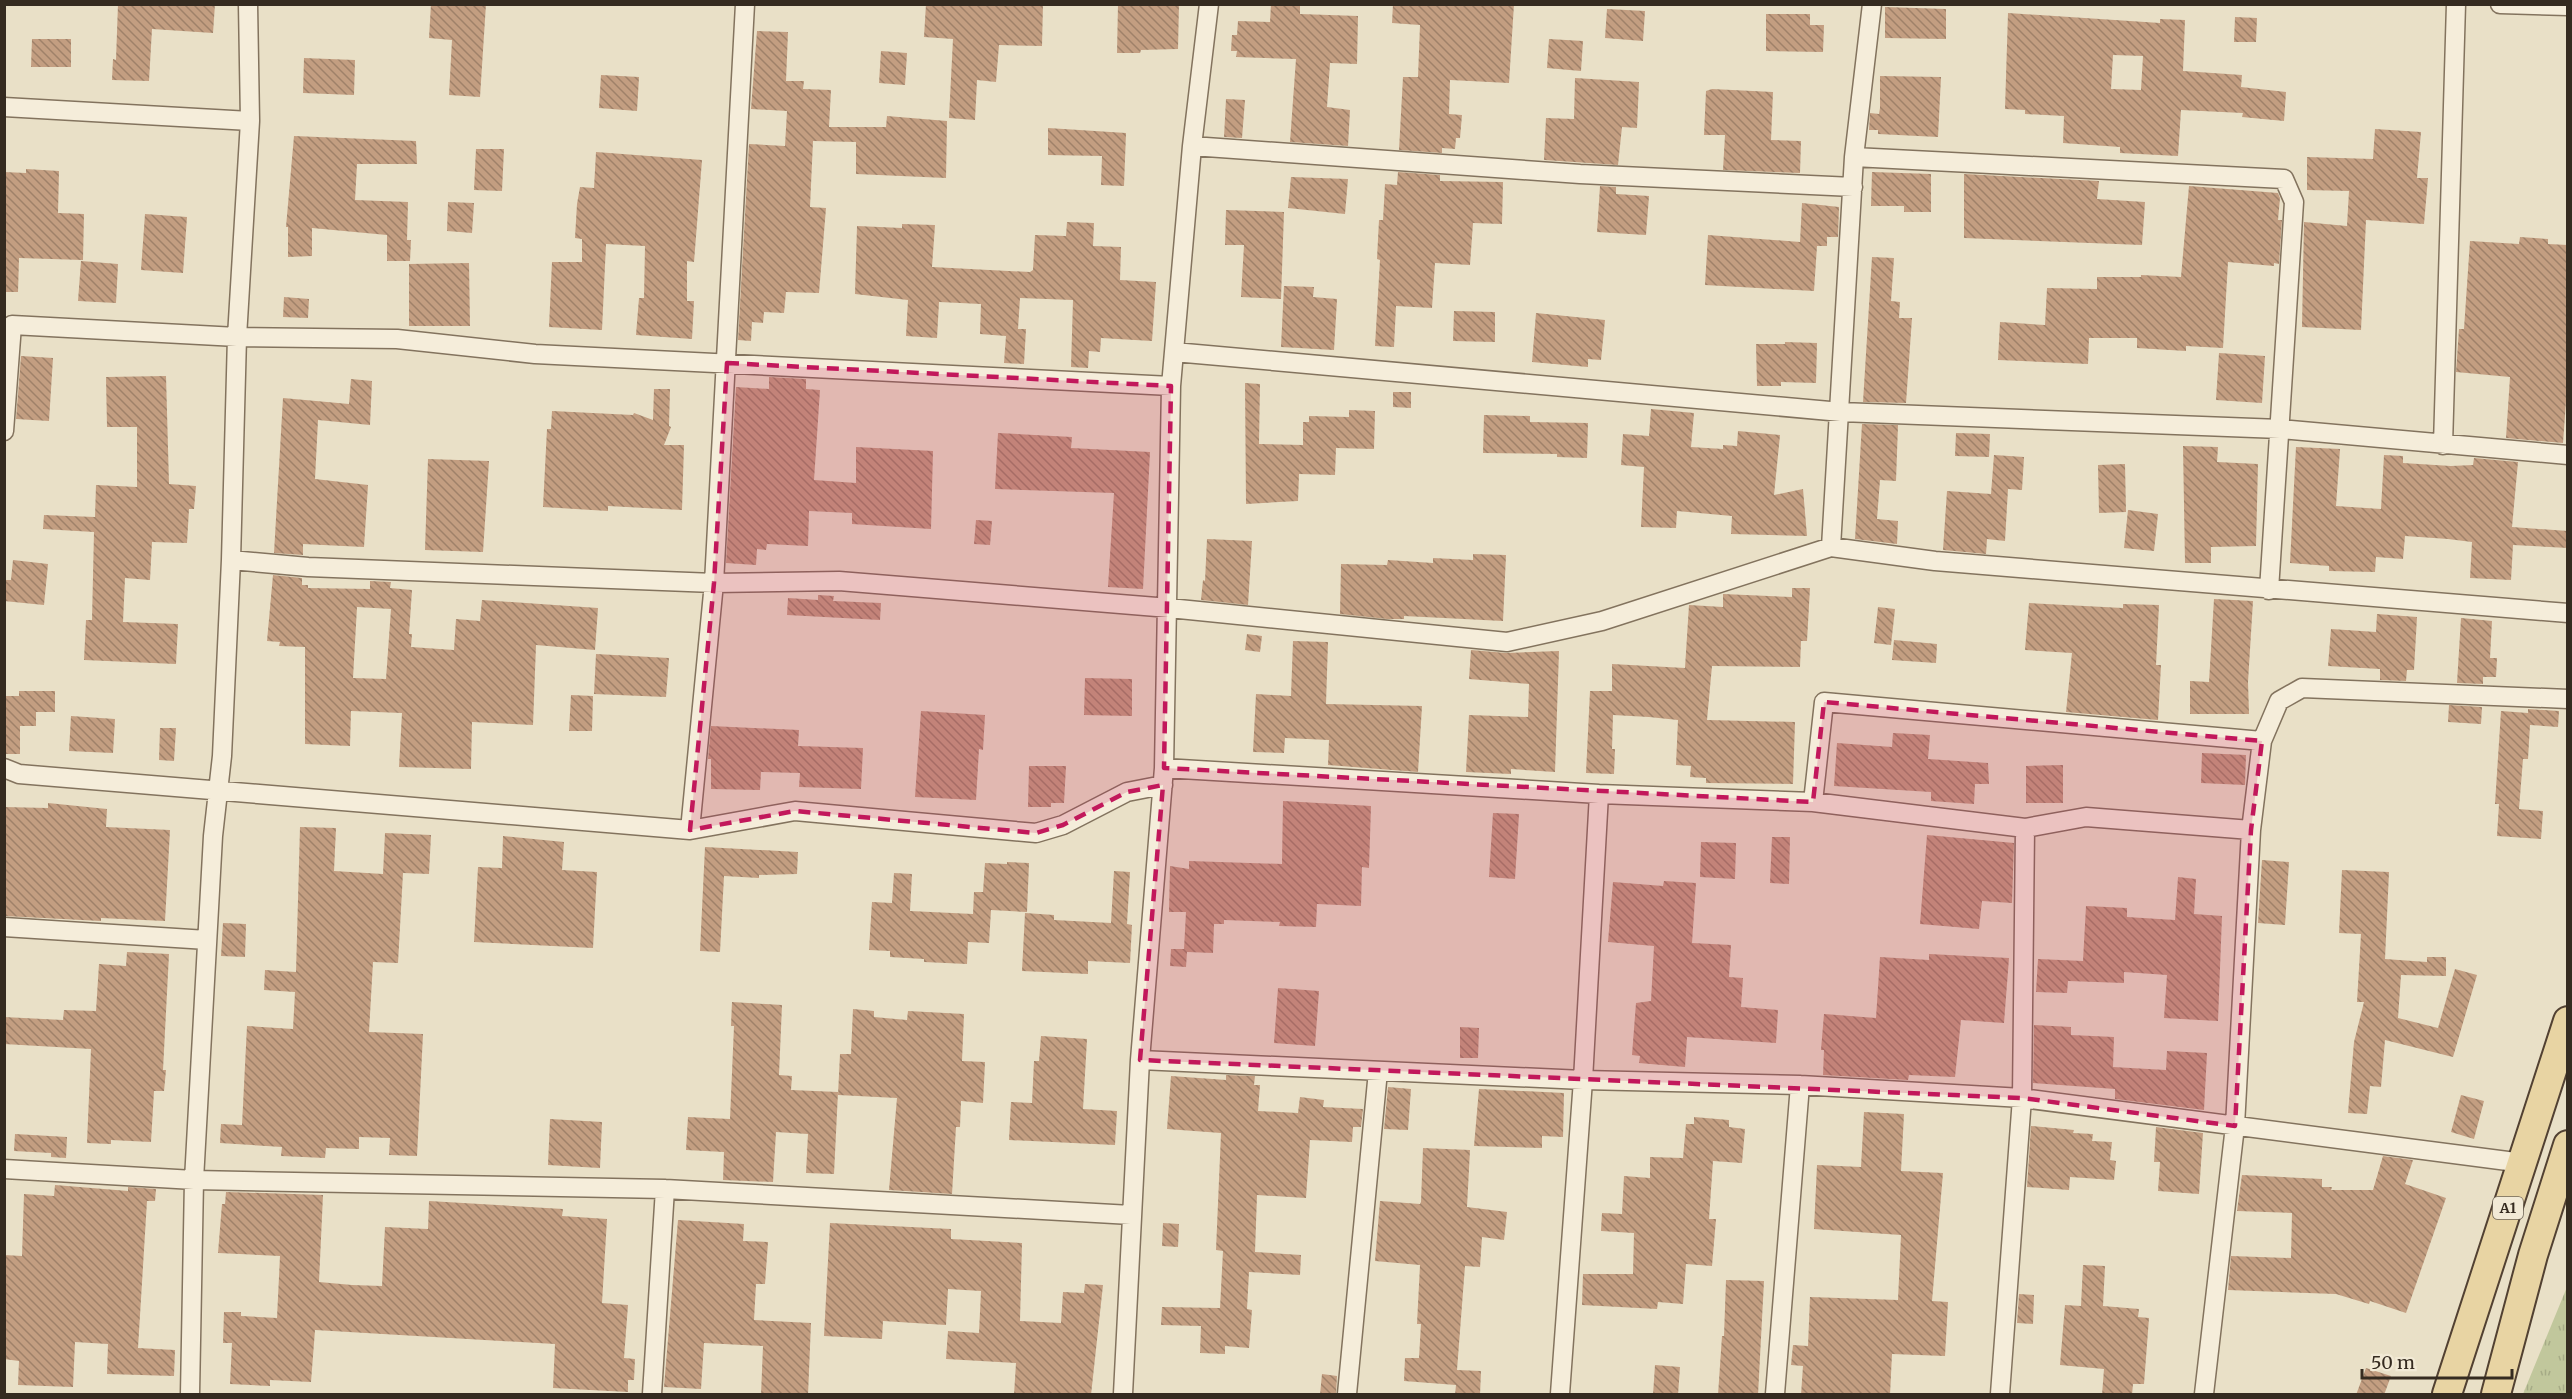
<svg xmlns="http://www.w3.org/2000/svg" width="2572" height="1399" font-family="Merriweather,serif">
  <style>
    .grass { fill: url(#grass-tufts) }
    .building { fill: url(#building-back-hatch); fill-rule: evenodd }
    .lines { fill: none; stroke-linecap: round; stroke-linejoin: round }
    .minor-casing { stroke: #83735e; stroke-width: 21 }
    .primary-casing { stroke: #524132; stroke-width: 32 }
    .minor { stroke: #f5edda; stroke-width: 18 }
    .primary { stroke: #e8d4a3; stroke-width: 28 }
    .marked { fill: #c2185b; fill-opacity: 0.2; stroke: #c2185b; stroke-width: 4.5; stroke-dasharray: 12 8; stroke-linejoin: round }
    .labels { text-anchor: middle; dominant-baseline: central; stroke-width: 4.5; stroke-linejoin: round; paint-order: stroke }
    .shield { fill: #f2ead6; stroke: #6e6457; stroke-width: 1.5 }
    .shield-label { font-size: 14px; font-weight: bold; fill: #352b20 }
  </style>
  <defs>
    <pattern id="grass-tufts" width="24" height="20" patternUnits="userSpaceOnUse" patternTransform="scale(1.5)"><rect width="24" height="20" fill="#c1c79c"/><path d="M3 7l-1-3M5 7V3M7 7l1-3M15 17l-1-3M17 17v-4M19 17l1-3" fill="none" stroke="#a6ab86"/></pattern>
    <pattern id="building-back-hatch" width="6" height="6" patternUnits="userSpaceOnUse" patternTransform="scale(1.5)"><rect width="6" height="6" fill="#c39e81"/><path d="M-1 5l2 2M0 0l6 6M5-1l2 2" fill="none" stroke="#9f8169"/></pattern>
  </defs>
  <rect width="100%" height="100%" fill="#e9e0c7"/>
  <path class="grass" d="M2567,1287v107h-44z"/>
  <path class="building" d="M118,4h97l-2,29 -61,-4 -3,52 -37,-1 1,-21 3,1z
    M431,4h55l-6,93 -31,-2 3,-55 -23,-2z
    M926,4h117l-1,42 -43,-1 -3,37 -19,-2 -2,40 -26,-2 4,-79 -29,-2z
    M1118,4h61l-1,45 -37,1 -1,3h-23z
    M1271,4h29v10l58,2 -1,48 -27,-1 -3,44 23,3 -2,36 -58,-4 6,-83 -60,-2 1,-6h-6l1,-16h5l1,-14 32,1z
    M1393,4h121l-5,79 -59,-3 -1,34 13,1 -2,23h-4l-1,11 -13,-1v5l-43,-3 4,-73h15l2,-52 -28,-2z
    M1885,7l61,2v30l-61,-1z
    M1607,9l38,2 -2,30 -38,-3z
    M2008,13l152,10v-4l25,1 -2,51 59,4 -1,12 45,5 -2,29 -42,-4 1,-4 -62,-3 -3,46 -58,-3v-6l-57,-4 1,-27 -39,-2v-4l-20,-1zM2113,55l30,1 -2,34 -30,-1z
    M1766,14h44v11h14l-1,27 -57,-1z
    M2235,17l22,1 -1,24h-22z
    M757,31l31,1 -2,49h18l-1,8 28,1 -2,37h57l1,-11 60,5 -1,57 -90,-4v-32l-43,-1 -3,66 16,1 -7,85 -33,-1 -2,21 -20,-1 -1,11 -11,-1 -1,19 -13,-1 11,-196 36,2 2,-35 -36,-2z
    M32,39h39v28h-40z
    M1549,39l34,2 -2,30 -34,-3z
    M881,51l26,2 -2,32 -26,-2z
    M304,58l51,2 -1,35 -51,-2z
    M601,75l38,2 -2,34 -38,-3z
    M1880,76l61,1 -3,60 -60,-3v-4h-9l1,-17 9,1 1,-6z
    M1575,78l64,4 -2,46 -15,-1 -4,38 -74,-5 2,-42 28,1z
    M1712,89l61,3 -2,48 30,1 -1,32 -77,-3 2,-35h-21l2,-44z
    M1226,99l19,1 -3,38 -18,-1z
    M1048,128l78,5 -2,53 -23,-1 1,-29 -54,-1z
    M2375,129l46,3 -4,46h11l-4,46 -58,-4 -5,110 -59,-3 2,-105 43,4 2,-35 -42,-1v-33l66,2z
    M294,136l122,5 1,23h-60l-2,36 53,2 -1,38h4l-1,21h-23v-26l-75,-7v28l-24,1v-30h-2z
    M476,149h28l-2,42 -28,-1z
    M596,152l106,8 -8,102 -7,-1v40h7l-2,38 -56,-4 3,-37h5l1,-52 -39,-2 -4,86 -53,-3 3,-65h30v-23l-7,-1 2,-34 3,-17 14,1z
    M26,169l33,2 -1,42 26,1 -1,46 -64,-2 -1,34h-14v-120l22,1z
    M1398,172l42,3v6l63,1 -1,42 -29,-1 -3,42 -35,-2 -3,45 -36,-2 -2,41 -19,-1 5,-86 -3,-1 2,-39h4l2,-36 12,1z
    M1872,172l59,2v38h-27v-6h-33z
    M1964,174l135,7 -2,18 48,3 -3,43 -178,-7z
    M1291,177l57,2 -3,35 -57,-6z
    M1600,186l16,1v7l33,2 -3,39 -49,-3z
    M2189,186l89,7 2,5 -2,22h4l-3,44 -5,-1v3l-46,-4 -5,86 -37,-2v5l-49,-3v-10h-48l-1,26 -90,-4 2,-38 45,3 2,-37 50,1v-12h44v-2l40,2z
    M448,202l26,1 -2,30 -25,-2z
    M1802,203l37,4 -1,30h-11v9h-10l-3,45 -109,-6 3,-50 92,7z
    M1226,210l58,2 -3,87 -40,-2 3,-52h-19z
    M145,214l42,3 -4,56 -42,-3z
    M1067,222l27,1 -1,23 28,1 -1,33 36,2 -4,59 -51,-3 -1,14 -11,-1 -1,17 -17,-1 2,-67 -53,-2 -2,31h8l-2,35 -20,-1 2,-27 -26,-2 1,-30 -42,-2 -2,36 -31,-2 2,-36 -53,-6 2,-68 45,2v-4l33,1 -3,42 98,5 3,-2 2,-35 31,1z
    M2520,237l28,2v5l20,1v129l-5,69 -57,-5 4,-61 -54,-5 3,-43h5l6,-88 49,3z
    M1872,257l22,1 -3,43 9,1 -1,16h13l-6,85 -43,-1z
    M81,261l37,3 -2,39 -38,-2z
    M469,263l1,63h-61v-62z
    M1284,286l30,1 -1,10 24,2 -3,51 -53,-3z
    M284,297l25,2 -1,19 -25,-1z
    M1454,311l41,1v30l-42,-1z
    M1536,313l69,7 -4,40 -13,-1v8l-56,-5z
    M1785,342l32,1 -1,40 -35,-1v4h-24l-1,-42h29z
    M2219,353l46,3 -3,47 -46,-3z
    M21,356l32,2 -4,63 -33,-2z
    M166,376l3,108 27,2 -2,23h-5l-2,34 -35,-1 -2,38 -25,-2 -2,44 55,2 -2,40 -92,-4 2,-40h6l2,-88 -51,-3 1,-14 51,2 1,-32 41,2v-60h-30l-1,-50z
    M769,377l37,2v10l14,1 -6,90 42,3v-36l77,4 -2,78 -79,-5v-11l-43,-2 -1,35 -41,-2 -1,6 -9,-1 -1,16 -30,-2 10,-176 33,2z
    M351,379l21,2 -2,44 -52,-5 -3,59 53,6 -4,62 -61,-3v11l-29,-2 9,-155 66,6z
    M1245,383l15,1 -1,60 44,1v-23h6v-6l40,1v-7l26,1 -1,38 -38,-1 -1,27 -36,-1 -1,27 -52,3z
    M654,389h16l-1,37 2,1 -7,18h20l-2,65 -74,-4v5l-65,-4 4,-78h4l1,-18 81,4 1,-2 19,7z
    M1393,392h18v16l-18,-1z
    M1651,409l43,4 -3,34 32,2v-4l14,1 1,-15 42,4 -6,60 29,-6 4,47 -76,-2 1,-18 -55,-5 -1,17 -35,-1 3,-60 -23,-2 2,-31 26,2z
    M1484,415l46,1v6l58,1 -1,35 -30,-1v-3l-74,-1z
    M1862,424l36,1 -2,56 -16,-1 -3,39 21,2 -1,23 -42,-5z
    M998,433l74,4 -1,11 79,4 -7,137 -35,-2 6,-94 -119,-4z
    M1956,433l34,1 -1,23 -34,-1z
    M2183,446l35,1 -1,15 41,2 -2,82 -45,1v16h-26z
    M2296,447l44,2 -4,57 45,3 3,-54 19,1v7l48,3 22,-1 1,-7 44,4 -6,65 56,4v17l-55,-3 -2,35 -41,-2 2,-36 -24,-3 -43,-3 -2,23 -27,-2 -1,15 -46,-1v-5l-39,-3z
    M1994,455l30,2 -2,33 -14,-1 -3,52 -18,-2 -1,15 -43,-4 4,-59 44,3z
    M428,459l61,2 -6,91 -58,-2z
    M2125,464l1,48 -27,1 -1,-48z
    M2128,510l30,4 -4,37 -30,-3z
    M976,520l16,1 -2,24 -16,-1z
    M1207,539l45,2 -4,64 -47,-5 2,-20 2,1z
    M1473,554l33,1 -3,66 -99,-5v3h-17l-47,-5 1,-50 46,1 1,-5 45,3v-5l40,2z
    M13,560l35,4 -4,41 -40,-4v-21h7z
    M273,575l29,3v7h6v3l62,1v-8l21,1 -1,6 22,2 -3,44h3l-1,13 43,3 2,-31 24,2 2,-21 116,8 -3,42 -59,-5 -3,80 -61,-3 -1,47 -72,-2 3,-54 -51,-2 -1,35 -45,-2v-97l-26,-1 1,-4 -13,-1zM357,607l34,2 -5,70 -33,-1z
    M1792,588h18l-3,53h-6l-1,26 -88,-1 -5,54 88,2 -2,62 -87,-1v-5l-16,-1 1,-11 -15,-1 2,-45 -29,-3 -36,-2 -1,34h3l-1,25 -28,-1 4,-82h22v-27l73,4 4,-63 34,2v-13l69,3z
    M818,595l16,1 -1,5 48,2 -1,17 -93,-5 1,-17 30,2z
    M2214,599l39,2 -5,81 1,32h-59v-33l19,1z
    M2029,603l94,5v-4l36,1 -3,60h5l-3,55 -92,-8 6,-59 -47,-3z
    M1878,607l17,2 -4,36 -17,-2z
    M2377,614l40,3 -3,53h-7l-1,11 -26,-1v-11l-52,-3 3,-37 45,3z
    M2461,618l31,3 -2,37h7l-1,19h-13v7l-26,-1z
    M1247,634l15,2 -2,16 -15,-2z
    M1894,640l43,4 -1,19 -44,-3z
    M1293,641l35,1 -2,62 96,2 -4,66 -90,-7 1,-25 -44,-2 -1,15 -31,-1 3,-58 35,2z
    M1471,650l35,3 53,-2 -4,121 -44,-3v5l-45,-2 3,-57 59,2 1,-33 -60,-5z
    M596,654l73,4 -3,39 -72,-3z
    M1085,678l47,1v37l-48,-1z
    M19,691h36v21h-19v14h-16v28h-16v-58h15z
    M571,695l22,1 -1,35h-23z
    M2449,705l33,2 -1,17 -33,-2z
    M2528,709l31,2 -1,16 -28,-2 -2,34h-5l-4,50 24,2 -2,28 -44,-3 2,-32h-4l6,-93 27,2z
    M921,711l64,4 -2,35 -4,-1 -3,51 -61,-3z
    M71,716l44,3 -2,34 -44,-2z
    M711,726l88,4 -1,16 65,2 -2,41 -62,-2 1,-14 -39,-1 -1,18 -49,-1v-30h-3z
    M160,728h16l-2,33 -15,-1z
    M1893,733l37,2 -2,24 60,4 1,21h-14l-1,20 -43,-3v-9l-97,-6 3,-43 55,4z
    M2202,753l44,2 -1,30 -44,-2z
    M2063,765v38h-37v-37z
    M1029,766h37l-2,37h-13v4h-23z
    M1283,801l88,5 -2,62 -7,-1 -1,39 -44,-2 -1,23 -37,-1 1,-4 -56,-2v4h-10l-1,29 -26,-1 -1,15 -16,-1 1,-17h13l2,-37h-17l1,-46 19,3v-8l93,3z
    M48,803l59,6 -1,18 64,3 -5,91 -64,-3v3l-97,-5v-109l44,1z
    M1493,813l26,1 -4,65 -26,-2z
    M300,827l36,1 -2,43 49,3 2,-41 46,2 -2,39 -26,-1 -5,90 -25,-1 -4,70 54,2 -6,122 -28,-1 1,-17 -31,-1v12l-33,-1 -1,10 -44,-2 1,-9 -62,-4 1,-19 21,1 5,-99 46,3 2,-37 -31,-2 1,-20 31,2z
    M1927,835l87,8 -2,60 -30,-2 -3,28 -59,-5z
    M503,836l61,6 -2,28 35,2 -4,76 -119,-6 4,-75 24,1z
    M1772,837h18l-1,47 -19,-1z
    M1701,842l35,1 -1,36 -35,-2z
    M705,847l93,5 -1,22 -38,1v3l-35,-2 -4,76 -20,-1z
    M2262,860l27,2 -4,63 -27,-2z
    M1007,862l22,1 -2,49 -36,-2 -2,33 -21,-1 -1,22 -43,-2v-3l-34,-2v-6l-21,-1 3,-48 20,1 2,-30 18,1 -2,37 63,3 1,-22h9l2,-29 22,1z
    M2342,870l47,2 -4,87 42,3v-5h19v19l-45,-1 -3,43 40,10 17,-59 22,6 -24,82 -68,-17 -4,47 -11,-1 -3,28 -19,-1 6,-71 10,-40h-7l4,-68 -22,-1z
    M1114,871l16,1 -3,52 5,1 -2,38 -42,-2v13l-66,-3 3,-58 29,2v5l57,3z
    M2178,877l18,2 -2,35 28,2 -4,105 -54,-3 3,-43 -43,-3v11l-56,-2 -1,12 -31,-1 2,-33 45,2 3,-55 41,2v9l48,3z
    M1664,881l32,2 -4,60 39,2 -2,32 14,1 -2,29 37,3 -2,33 -89,-6 -2,30 -46,-4 1,-7 -8,-1 4,-52 15,-2 3,-55 -46,-4 5,-60 50,4z
    M223,923l23,1 -1,33 -24,-1z
    M127,952l42,2 -6,116h3l-2,21h-10l-3,51 -40,-2v4l-24,-1 4,-94 -87,-5v-27l59,3 1,-10 32,1 3,-47 27,2z
    M1929,954l80,4 -5,65 -43,-3 -6,57 -46,-2 -1,5 -85,-5 1,-25h-3l3,-36 52,4 4,-61 49,3z
    M1278,988l41,3 -4,55 -41,-3z
    M732,1002l50,3 -3,70 13,1 -1,14 47,2 -4,82 -28,-1 2,-39 -32,-2 -3,50 -50,-2 1,-28 -38,-2 2,-33 42,2 4,-93h-3z
    M853,1009l21,2v6l33,3 1,-9 56,3 -2,47 23,1 -2,41 -22,-2 -1,26h-4l-4,67 -63,-4 8,-92 -59,-3 2,-41h11z
    M2034,1025l37,2v8l43,2 -1,30 53,3 1,-19 40,2 -3,57 -89,-11v-10l-82,-6z
    M1460,1027l19,1 -1,30h-18z
    M1041,1036l46,3 -4,70 34,2 -2,34 -106,-5 2,-38 21,1 2,-42h5z
    M1226,1075l29,1 -1,9h6l-2,26 40,2 2,-16 24,3 -1,7 40,2 -2,18h-8l-1,15 -42,-2 -4,58 -49,-3 -2,57 46,3 -1,20 -51,-3 -2,37 5,1 -3,38 -24,-2v8l-25,-1 1,-27 -40,-1 1,-18 58,1 3,-57 -7,-1 5,-117 -54,-4 4,-53 55,4z
    M1388,1087l23,2 -3,41 -24,-1z
    M1479,1089l85,4 -1,44 -21,-1v12l-68,-2z
    M2461,1095l23,6 -10,38 -23,-7z
    M1864,1112l40,2 -3,57 42,2 -11,128 16,1 -3,54 -53,-2 -2,41h-89l2,-29 -12,-1 2,-20 15,1 2,-49 88,3 3,-65 -87,-6 3,-64 44,2z
    M1694,1117l35,3v7l16,2 -3,34 -29,-2 -4,58h7l-4,47 -26,-2 -3,40 -25,-2 -1,7 -75,-4 1,-31h50l1,-41 -33,-2 1,-18 20,1 2,-38 26,2v-21l33,1 3,-34h8z
    M550,1119l52,3 -2,46 -52,-3z
    M2031,1126l43,4 -1,3 20,1 -1,7 20,1 -2,18 6,1 -2,19 -44,-3 -1,13 -42,-3z
    M2156,1127l47,6 -4,61 -41,-3 2,-29h-6z
    M15,1134l52,3 -1,21 -15,-1v-4l-37,-2z
    M1423,1148l47,2 -3,57 40,5 -3,28 -22,-3 -2,30 -15,-1 -8,104 24,1 -1,24h-25l1,-10 -52,-4 1,-23h14l2,-34h-4l3,-59 -45,-4 5,-60 40,3 1,-2z
    M2383,1156l30,4 -8,24 41,14 -40,115 -36,-12 -1,3 -33,-10 -108,-4 3,-34 60,2 1,-45 -55,-2 5,-36 80,4v8h10l-1,3h42z
    M55,1185l73,6v-4l28,2 -1,12h-8l-9,147 37,2 -1,26 -67,-2 1,-30 -33,-2 -2,45 -55,-2 1,-24 -15,-2v-104l18,1 2,-62 30,2z
    M226,1192l97,3 -4,87 33,3 30,1 3,-59 43,2 1,-28 134,8 -1,7 45,3 -5,84 26,2 -4,53 11,1 -1,21h-6v12l-75,-4 2,-44 -240,-14 -4,52 -41,-2v6l-40,-2 2,-41h-9l1,-31h17v4l36,2 3,-62 -62,-3 4,-49h3z
    M678,1220l66,4 -1,17 25,1 -3,42h-9l-2,36 57,3 -3,72h-47l2,-49 -59,-3 -3,46 -37,-2z
    M830,1223l121,6v10l71,4 -2,78 41,2 2,-31 21,1 1,-9 18,1 -12,110h-77l2,-32 -70,-4 2,-28 31,2 2,-42 -33,-2 -2,36 -63,-4 -1,18 -58,-3z
    M1163,1223l16,1 -1,23 -16,-1z
    M2083,1265l22,1 -2,40 36,3 -1,8 11,1 -5,66h-11l-1,11h-30l2,-26 -44,-4 5,-60 16,1z
    M1726,1280l38,1 -6,114h-40l4,-59h2z
    M2019,1294l15,1 -1,29 -16,-1z
    M1655,1365l25,2 -2,28h-25z
    M2366,1368l25,8 -7,19h-28z
    M1322,1374l15,2 -1,19h-16z"/>
  <g class="lines">
    <defs>
      <path id="minor" d="M2500,4l68,2
        M4,107l246,14
        M1192,146l388,28 273,13
        M1854,157l430,22 10,23 -25,388
        M1174,352l667,60 439,17 288,26
        M4,431l8,-106 225,12 160,2 138,15 636,32
        M2443,445l13,-441
        M1831,547l23,-390 18,-153
        M231,560l77,7 406,16 125,-2 330,27 338,34 95,-21 229,-74 104,14 633,52
        M4,768l15,6 671,56 105,-19 241,22 27,-8 64,-33 36,-7
        M1164,768l435,26 214,8 212,26 61,-11 165,13
        M1813,802l11,-100 438,39
        M690,830l24,-247 31,-579
        M4,927l203,13
        M1140,1060l443,20 217,5 222,13 501,65
        M4,1169l190,11 471,9 466,26
        M190,1394l4,-214 19,-344 9,-80 9,-196 6,-223 13,-216 -2,-117
        M652,1394l13,-205
        M1123,1394l17,-334 24,-292 7,-382 21,-240 17,-142
        M1347,1394l31,-323
        M1560,1394l23,-314 16,-286
        M1775,1394l25,-309
        M2000,1394l22,-296 3,-270
        M2204,1394l31,-268 16,-296 11,-89 17,-40 23,-13 266,11"/>
      <path id="primary" d="M2447,1394l121,-373
        M2496,1394l37,-139 35,-110"/>
    </defs>
    <use href="#minor" class="minor-casing"/>
    <use href="#primary" class="primary-casing"/>
    <use href="#minor" class="minor"/>
    <use href="#primary" class="primary"/>
  </g>
  <path class="marked" d="M727,363l444,23 -7,382 649,34 11,-100 438,39 -11,89 -16,296 -213,-28 -882,-38 23,-275 -36,7 -64,33 -27,8 -241,-22 -105,19 24,-247z"/>
  <g class="labels">
    <rect class="shield" x="2493" y="1197" width="30" height="22" rx="4.5"/>
    <g class="shield-label">
      <text x="2508" y="1208">A1</text>
    </g>
  </g>
  <rect width="2572" height="1399" fill="none" stroke="#352b20" stroke-width="12"/>
  <path d="M2362 1369v9h150v-9" fill="none" stroke="#352b20" stroke-width="3"/>
  <text x="2371" y="1369" font-size="18" fill="#352b20" stroke="#f2ead6" stroke-width="4.5" paint-order="stroke">50 m</text>
</svg>
